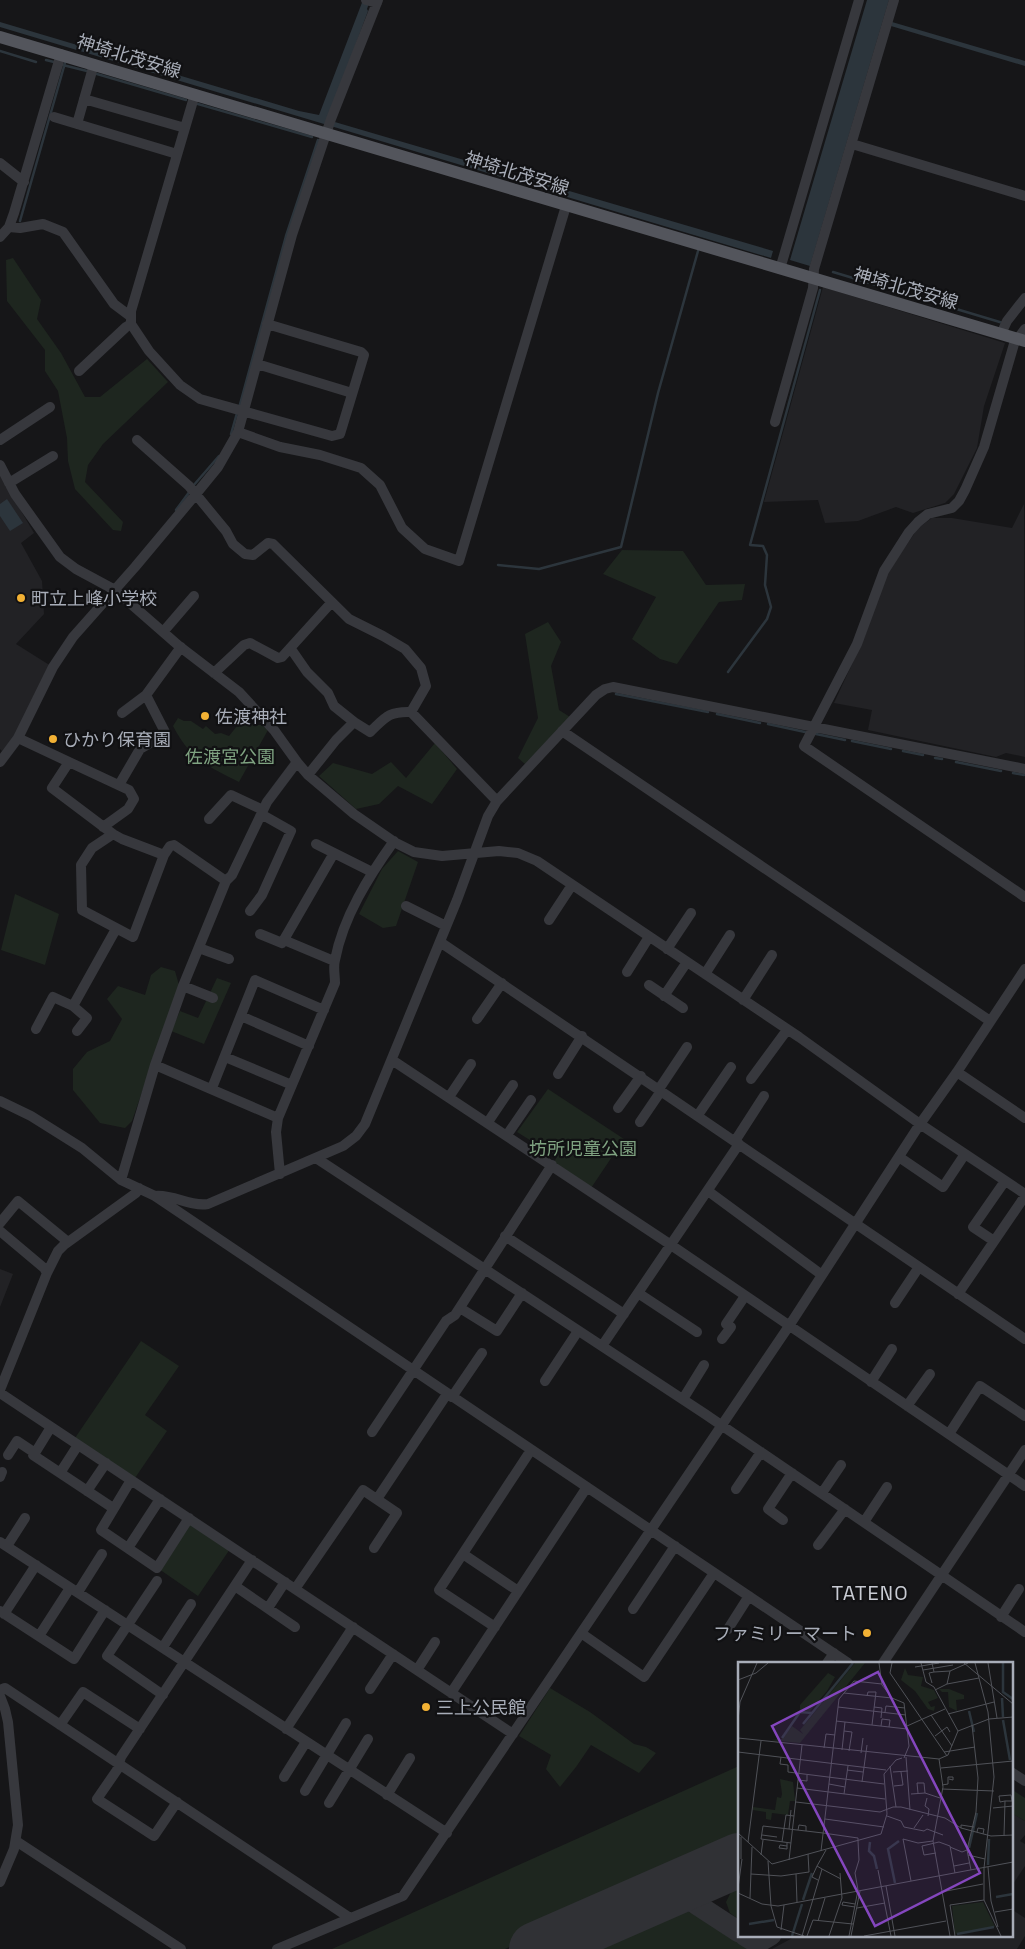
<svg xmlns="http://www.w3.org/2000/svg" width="1025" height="1949" font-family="'Space Grotesk','Noto Sans JP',sans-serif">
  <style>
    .built { fill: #222225 }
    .green { fill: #1e261f }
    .water { fill: #2c353c }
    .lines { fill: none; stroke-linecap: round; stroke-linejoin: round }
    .stream { stroke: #2c353c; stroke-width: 2.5 }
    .taxiway { stroke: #303135; stroke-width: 21 }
    .runway { stroke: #303135; stroke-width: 54 }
    .minor { stroke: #37383d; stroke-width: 10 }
    .major { stroke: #53555c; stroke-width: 12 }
    .poi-dot { fill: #f2b134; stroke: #111113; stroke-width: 2 }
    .labels { text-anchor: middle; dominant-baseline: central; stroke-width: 4.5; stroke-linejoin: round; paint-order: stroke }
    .street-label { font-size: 18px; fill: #a8adb8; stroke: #111113 }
    .poi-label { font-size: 18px; fill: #a8adb8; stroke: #111113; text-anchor: start }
    .park-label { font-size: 18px; fill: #7fa381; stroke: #111113 }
    .quarter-label { font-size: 20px; letter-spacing: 1px; fill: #c9ccd4; stroke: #111113 }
    .inset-river { fill: none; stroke: #2c353c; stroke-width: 2.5 }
    .inset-road { fill: none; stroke: #505258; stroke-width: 1 }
    .view { fill: #8446be; fill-opacity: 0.15; stroke: #8446be; stroke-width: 2.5 }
    .inset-edge { fill: none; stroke: #a8adb8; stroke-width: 2.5 }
  </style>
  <rect width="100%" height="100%" fill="#161618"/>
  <path class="built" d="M823,287l182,56 -21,63 -7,42 -23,46 -9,9 -32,10 -17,-6 -38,14 -33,2 -7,-23 -54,2z
    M0,475l34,58 -13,10 21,38 2,33 -28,30 35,22 -37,71 -12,14 -2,-2z
    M1024,504l1,253 -19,-4 -10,4 -128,-27 4,-20 -38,-7 31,-67 21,-61 32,-47 14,-10h20l60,10z
    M0,1269l13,5 -13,33z
    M1012,1813l13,8v14l-5,6 5,3v22l-14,21z
    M1011,1909l14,9v18l-8,13h-245l26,-14h213z"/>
  <path class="green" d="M13,258l28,42 -4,19 24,34 24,44h15l47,-38 21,23 -65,62 -15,21 -3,17 38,40 -2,9 -8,-1 -38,-41 -7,-28 -1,-23 -9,-47 -13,-20v-21l-38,-49 -1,-41z
    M622,550l61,1 23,34 39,-1 -3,16 -23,2 -42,62 -17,-5 -28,-20 24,-42 -53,-23z
    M548,622l13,20 -10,24 8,44 11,7 -45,47 -7,-6 20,-40 -13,-84z
    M245,716l9,9h10l4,5 -29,52c-32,-16 -49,-23 -66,-56l5,-8 6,3h7l12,8 3,-3 9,8 6,-1 8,3z
    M435,743l22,26 -25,35 -34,-18 -19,18 -23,5 -37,-33 14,-13 39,11 19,-12 15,16z
    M398,851l20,11 -22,64 -13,2 -24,-14 23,-45z
    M15,894l44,20 -14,51 -44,-15z
    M161,967l14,4 4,14 -47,136 -7,7 -25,-5 -27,-33v-21l14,-17 23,-11 12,-22 -15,-20 11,-13 27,9 6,-20z
    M217,978l14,5 -27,61 -33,-13 9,-20 18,7z
    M548,1089l76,50 -33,49 -37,-26 3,-5 -40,-25z
    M141,1341l38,25 -34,49 22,16 -32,47 -60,-40z
    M190,1522l40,27 -32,47 -39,-27z
    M550,1688l40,24 44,32 12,3 10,6 -17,20 -48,-28 -15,22 -16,20 -14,-18 5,-14 -32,-19z
    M739,1766v81l-234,102h-173z
    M1011,1789l14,9v23l-14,-8z
    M739,1885v35l-9,-7 -4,-11 6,-12z
    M676,1912h13l5,2 54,35h-156z"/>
  <path class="water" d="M363,0h7l-3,9 1,2 -40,109 445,131 -2,7 -771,-231v-5l299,89 20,4z
    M867,0h22l-79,266 -20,-6z
    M892,22l133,39v5l-134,-40z
    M7,499l16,24 -13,8 -10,-15v-12z"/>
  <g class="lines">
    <path class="stream" d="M0,51l36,11
      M46,60l8,2
      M63,65l24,6
      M97,74l89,26
      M198,104l114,33
      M20,221l45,-158
      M833,272l170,51
      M239,408l47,-172 32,-96
      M231,434l6,-21
      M193,486l26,-30
      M176,510l14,-19
      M498,565l41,4 82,-22 37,-154 40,-142
      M728,672l39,-53 4,-12 -6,-22 2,-30 -4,-9 -13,-1 70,-255
      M616,694l92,18
      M717,714l43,9
      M768,724l37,8
      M816,734l29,6
      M852,741l39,8
      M903,751l20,4
      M935,758l7,1
      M956,762l45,9
      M1013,773l11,2"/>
    <path class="taxiway" d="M673,1889l66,43
      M744,1935l13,8 14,-8"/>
    <path class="runway" d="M536,1949l203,-89"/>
    <path class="minor" d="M366,0l11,3
      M195,94l-64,217v13l18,27 31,34 20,14 132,37 8,-2 24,-79 -3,-3 -94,-28
      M84,99l101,29
      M54,117l123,37
      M77,124l17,-60
      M852,144l173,52
      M0,163l24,19
      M9,227l11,1 23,-4 20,8 51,72 16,12
      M0,237l9,-10 5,-14 47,-159
      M780,269l79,-269
      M1025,329l-11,15 -30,103 -19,43 -6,11 -7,7 -24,6 -10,8 -9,10 -25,39 -27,73 -53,102 221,151
      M1001,334l6,-13 18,-23
      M257,364l95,29
      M79,371l47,-44 5,-3
      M775,422l38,-134 1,-19 80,-269
      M238,432l42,15 40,8 41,13 19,17 22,43 23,21 34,12 107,-355
      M0,440l50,-33
      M137,440l52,46 37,45 7,13 12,10 8,1 15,-12 5,1 76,75 34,17 22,13 16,19 5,18 -15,26
      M0,465l15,29 45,63 16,12 39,21 64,56 60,46 35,38 23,32 11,13 46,39 42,29 18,9 28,4 57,-5 19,2 19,8 262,176 121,87 105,70
      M9,483l44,-27
      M163,632l31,-36
      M291,649l16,23 21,21 6,13 20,16
      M214,673l30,-28 6,-2 28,15 4,-1 49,-54
      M122,713l24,-18
      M562,731l428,290
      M18,738l51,24 -17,26 61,46 9,5 42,16 6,-9 4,-1 52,36
      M0,762l18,-24 35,-71 20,-30 62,-70 61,-73 22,-27 20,-35 54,-197 39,-116 47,-119
      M69,762l60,28 5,9 -6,10 -25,18
      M308,775l28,-35 18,-18 16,10c15,-14 18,-21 41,-20l86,89
      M119,785l21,-36 26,-15 -20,-39 35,-48
      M209,819l22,-24 32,15
      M113,834l-21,14 -11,17 1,45 51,27 31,-82
      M316,844l56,28
      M406,906l40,20
      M250,911l12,-16 29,-64 -30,-17
      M549,920l23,-35
      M260,934l22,9 52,-90
      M284,940l50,21
      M440,942c196,131 389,265 585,397
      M199,948l30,11
      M667,949l24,-36
      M627,972l22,-35
      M705,974l25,-39
      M649,985l34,23
      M183,986l30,12
      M664,996l23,-34
      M743,1000l29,-45
      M73,1006l43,-77
      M241,1016l68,30
      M477,1019l25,-36
      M36,1029l17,-32 20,9 14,12 -10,13
      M225,1057l67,28
      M392,1060l279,185 354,241
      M155,1065l123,53
      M957,1072l68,46
      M558,1074l24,-38
      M751,1079l36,-49
      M212,1088l43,-108 69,30
      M449,1097l22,-33
      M0,1101l31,15 51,32 39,32 34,16 693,467
      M618,1108l23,-32
      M698,1115l33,-48
      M488,1122l25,-37
      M640,1122l19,-28v-5l28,-42
      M507,1135l24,-35
      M735,1141l29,-45
      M899,1157l44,30 22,-33
      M316,1158l389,256 320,218
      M280,1174l-4,-42 2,-14 57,-135c0,-8 -2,-16 0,-23 8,-43 34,-84 59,-119
      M121,1180l34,-115 28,-79 43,-105 6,-6 35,-73 30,-40
      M708,1191l114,84
      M155,1196c19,-2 34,11 53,8l135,-58 13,-10 9,-12 92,-224 31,-84 9,-15 99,-106 9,-6 8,-2 412,82
      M0,1223l18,-22 50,41
      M0,1231l44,37 3,5
      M505,1236l119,78
      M994,1241l-21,-14 32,-46
      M638,1293l59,39
      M958,1294l67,-98
      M895,1303l24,-36
      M460,1308l37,23 25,-38
      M722,1339l9,-12 -5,-3 19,-28
      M602,1346l137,-202
      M545,1381l33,-50
      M871,1382l21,-33
      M0,1390l47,-117 11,-22 6,-6 72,-52 3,-5
      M0,1393l513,341
      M452,1397l30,-44
      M683,1399l21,-34
      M907,1406l23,-32
      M372,1432l74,-111 9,-6 97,-150
      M949,1434l31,-48 45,30
      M35,1453l-2,2 80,53
      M8,1455l9,-14 18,12 16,-26
      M60,1473l18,-28
      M0,1477l2,-5
      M131,1480l-30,50 56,38 32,-50
      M736,1489l25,-37
      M87,1491l19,-28
      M822,1493l19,-28
      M377,1499l70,-105
      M783,1520l-15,-11 24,-36
      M864,1522l23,-35
      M0,1542l447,291
      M818,1545l27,-36
      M7,1546l18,-28
      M128,1548l32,-49
      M463,1554l55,37
      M157,1581l-50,75 56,39
      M235,1586l60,41
      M295,1589l68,-99 34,23 -23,35
      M78,1592l24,-38
      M268,1608l17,-26
      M633,1609l42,-63
      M0,1611l74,48 31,-49
      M4,1614l32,-49
      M1001,1617l18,-28
      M495,1627l-56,-37 92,-140
      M728,1629l21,-33
      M581,1633l63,44 70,-104
      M39,1636l31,-48
      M163,1647l28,-43
      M827,1663l7,-10
      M883,1663l142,-213
      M417,1670l18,-28
      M370,1689l23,-35
      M0,1690l5,-2 345,230
      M451,1693l136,-206
      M0,1696l5,13 3,13 10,103 -4,24 -14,33
      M60,1725l23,-33 57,37
      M286,1729l67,-102
      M1011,1772l14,9
      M284,1777l22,-35
      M305,1791l41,-68
      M387,1795l23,-37
      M177,1802l-23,34 -57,-37 20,-29 4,-13 131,-197
      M329,1803l39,-64
      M16,1841l165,108
      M277,1949l126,-53 386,-570 131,-202 37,-52 68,-103"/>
    <path class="major" d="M0,37l1025,304"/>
  </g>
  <g class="poi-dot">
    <circle cx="21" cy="598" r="5"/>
    <circle cx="205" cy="716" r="5"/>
    <circle cx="53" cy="739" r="5"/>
    <circle cx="867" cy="1633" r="5"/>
    <circle cx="426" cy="1707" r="5"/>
  </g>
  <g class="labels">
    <g class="street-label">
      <text transform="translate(129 56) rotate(17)">神埼北茂安線</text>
      <text transform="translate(517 173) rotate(17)">神埼北茂安線</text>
      <text transform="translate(906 288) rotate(16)">神埼北茂安線</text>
    </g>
    <g class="poi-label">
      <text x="31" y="598">町立上峰小学校</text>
      <text x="215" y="716">佐渡神社</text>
      <text x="63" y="739">ひかり保育園</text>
      <text x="857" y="1633" text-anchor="end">ファミリーマート</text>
      <text x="436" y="1707">三上公民館</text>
    </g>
    <g class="park-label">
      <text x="230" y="756">佐渡宮公園</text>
      <text x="583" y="1148">坊所児童公園</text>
    </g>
    <g class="quarter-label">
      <text x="870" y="1593">TATENO</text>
    </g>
  </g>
  <g transform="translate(738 1662)">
    <rect width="275" height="275" fill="#161618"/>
    <path d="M117,1h10l-65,80 -30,-3 12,-1 10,-13 11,8 -3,-4zM167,6l3,7 15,2 -2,9 13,4 4,8 -10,4 3,5 4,-1 -1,5 -6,-2 -13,-18 -14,-11zM90,11l7,4 -8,14 -17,20 -10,-1v-5zM201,27h10l15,6v4l-8,1 1,11 -8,-4 -1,-15h-6zM42,117l13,3 2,19h-5l-2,14 -16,-2 -1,7 -5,-1v-7l-13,-2v-3l22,3 2,-13 4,1 1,-4zM245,240l12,25 -40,7 -3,-28z" fill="#1e261f"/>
    <path class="inset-river" d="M265,1v29l10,7M264,36l1,19M231,49l5,21M265,58l7,40M65,62l50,-61M44,76l18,-26 12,1M132,180l-1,9 5,5 3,13M231,186l8,-35M250,203l1,-26M157,221l-7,-34 11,-8M258,235l17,-3M65,238l9,-27M11,262l25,-4M219,272l37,-7M54,274l10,-32"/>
    <path class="inset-road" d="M141,1l3,22 10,13M154,1l-2,10 57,83M183,1l5,19 8,5 24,44M226,1l49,41M237,1l13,49 6,65 -10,91v32l17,36M250,1l9,55M177,5l24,-4M185,8l30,-5M196,10l16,-1M0,18l18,-7 12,-10M194,21l-3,-10 5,-1 -2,-9M209,22l3,-13 18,-8M197,28l12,-6 32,-6M106,31l48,5 12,5 5,43 -5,12M129,34l1,-4h8l-4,33M100,45l68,8M136,45l8,1 -1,10M147,50l1,-6 19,2M210,52l46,-12M193,53l21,31M0,58l2,-18 17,-39M98,59l71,8M143,64l1,-7 8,1 -1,7M169,64l38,-17M106,69l8,1 -3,19M220,69l31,-12 24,-2M197,74l12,-9 3,5M0,76l201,21 9,-4 10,-24M86,86l2,-14 9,1M104,88l3,-28M0,90l148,18M206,90l31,-5M123,91l2,-15M43,95l-1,7 8,1v7l96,12M168,95l4,53M201,97l4,28 -10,54 17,95M152,104l6,41M203,106l72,-7M109,108l16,2M155,110l15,-1M60,118l9,1v-6M124,120l5,-37M91,122l16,3M204,123l6,-1v-7h5v3l-4,-1M156,124l9,-1 -2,-13M59,126l88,11M204,127l52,2M180,131l-1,-10h7l1,10M106,132l4,-28M173,132l14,-1 15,5M189,136l-2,8 4,3 -1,7M58,140l84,10 13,-5h8l44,11 16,10 30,8 22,-1M255,146l20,-2M149,154l14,5 3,6 20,4 3,-2 16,6M87,157l59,8M176,166l9,-13M223,166v-3l13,2M51,167l2,-19M60,168l1,-5 7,1v5M239,170l1,-4 6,1 -1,5M0,171l34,31 109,-30 6,-20 -3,-40 12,-14 6,-2M85,171l35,5v3M24,173l15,2M266,174l1,-35 -5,1 -1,-6 12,-1 1,6h-7M10,180l13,-101M44,180l4,-27 8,1M53,181l-30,-4 2,-13 60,7M49,184l-7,-1 -1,3 8,1v-6M212,185l12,5 5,-2M83,189l18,-152 15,-18 28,3M198,191l-12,2 -2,-9 17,-4 11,4 5,27M23,193l2,-15M230,193l17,4M3,197v-22M51,198l13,-115M30,199l3,45 6,21 27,9M79,204l-5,11 6,3M216,204l15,-3M250,205l3,34 7,26M84,207l-5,-3 9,-16M140,208l13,66M233,208l-4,-20 9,-38 2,-34 -6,-53M13,212l30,2 28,-4 -1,-18M58,212l1,28M173,219l-8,-42 15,4 15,-2M148,224l9,50M0,226l4,-29M203,230l42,-8M0,231l24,11 16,2 235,-44M12,236l2,-51M117,245l-13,-2 1,-3 12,2M119,246l28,-5M257,250l18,-3M80,259l7,-23M43,268l3,-25M64,274l20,-67 19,10M69,274l6,-16 40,4M91,274l13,-38 -2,-25M111,274l9,-46 -3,-17 4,-13 -1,-19M113,274l9,-45M126,274l82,-15M217,274l-5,-31 34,-5"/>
    <path class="view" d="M140,10l102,201 -105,53 -103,-200z"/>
    <rect width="275" height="275" class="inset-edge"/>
  </g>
</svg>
